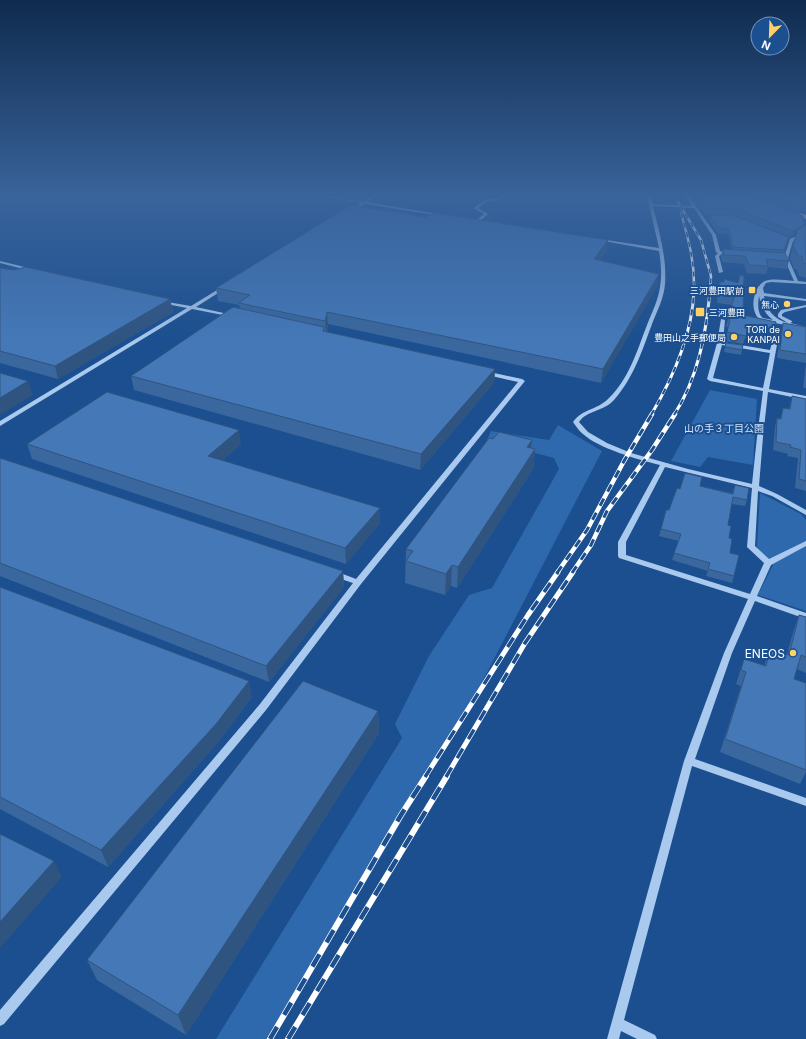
<svg xmlns="http://www.w3.org/2000/svg" width="806" height="1039" font-family="Inter,'Noto Sans JP',sans-serif">
  <style>
    .green { fill: #2e69ad }
    .lines { fill: none; stroke-linecap: round; stroke-linejoin: round }
    .minor { fill: #a9c9ee; fill-rule: evenodd }
    .major { fill: #f0f6ff; fill-rule: evenodd }
    .rail-far4-casing { stroke: #fff; stroke-width: 2.5 }
    .rail-far3-casing { stroke: #fff; stroke-width: 3 }
    .rail-far2-casing { stroke: #fff; stroke-width: 4.5 }
    .rail-far1-casing { stroke: #fff; stroke-width: 5 }
    .rail-casing { stroke: #fff; stroke-width: 6 }
    .rail-far4 { stroke: #1b4f8f; stroke-width: 1.5; stroke-dasharray: 5; stroke-linecap: butt }
    .rail-far3 { stroke: #1b4f8f; stroke-width: 2; stroke-dasharray: 6; stroke-linecap: butt }
    .rail-far2 { stroke: #1b4f8f; stroke-width: 3; stroke-dasharray: 8; stroke-linecap: butt }
    .rail-far1 { stroke: #1b4f8f; stroke-width: 3.5; stroke-dasharray: 11; stroke-linecap: butt }
    .rail { stroke: #1b4f8f; stroke-width: 4.5; stroke-dasharray: 14; stroke-linecap: butt }
    .wall { fill: #3a679d }
    .shaded-wall { fill: #305480 }
    .building { fill: #4478b7; stroke: #305480 }
    .poi-dot { fill: #ffd166; stroke: #1b4f8f; stroke-width: 1.5 }
    .labels { text-anchor: middle; dominant-baseline: central; stroke-width: 4; stroke-linejoin: round; paint-order: stroke }
    .far-poi-label { font-size: 9px; fill: #fff; stroke: #1b4f8f; text-anchor: end }
    .park-label { font-size: 10px; fill: #cfe3fa; stroke: #1b4f8f }
    .near-poi-label { font-size: 12px; fill: #fff; stroke: #1b4f8f; text-anchor: end }
  </style>
  <rect width="100%" height="100%" fill="#1b4f8f"/>
  <path class="green" d="M710,390l47,9 -4,66 -45,-8 -8,10 -29,-6z
    M558,425l44,26 -134,258 -195,330h-57l186,-301 -7,-14 34,-68 40,-61 23,-7 67,-119 -5,-11 -67,-18 4,-9 58,9z
    M760,493l41,21 5,6v91l-48,-16 15,-30 -16,-18z"/>
  <g class="lines">
    <path class="minor" d="M317,196h11l35,6 9,-6h5l-10,6 77,13 -2,1 -77,-12 -14,8h-1v-2l11,-7z
      M500,196h5l-5,4 -14,2 -8,6 10,6 -9,8h-2v-2l7,-6 -9,-5v-2l9,-7 14,-2z
      M647,196h4l2,8 39,2 -7,-10h4l27,39 4,16 12,3 -2,1 -8,-1 -3,2 4,16 -4,1 -4,-17 3,-3 -2,-1 -4,-17 -18,-27 -41,-2c6,26 14,51 12,78 -1,14 -8,27 -13,40 -10,27 -18,53 -38,76 -11,12 -27,10 -35,22l9,10 19,11 24,10 57,16 64,15 5,-47 6,-46 -53,-10 -3,-2 10,-36 4,-24 4,1 -2,22 47,8 6,-22 2,-1 2,1 -11,61 37,7v4l-38,-8 -5,45 -4,49 18,8 29,16v5l-34,-19 -14,-5 -3,55 14,13 37,-18v5l-35,19 -14,31 49,17v6l-51,-18 -23,52 -37,106 111,39v8l-114,-40 -68,254 31,15 2,4h-20l-16,-8 -2,8h-12l77,-278 40,-108 24,-54 -129,-41 -1,-2v-14l42,-77c-21,-5 -62,-17 -77,-31 -4,-3 -7,-8 -10,-12 9,-13 24,-12 35,-23 21,-20 29,-48 39,-74 5,-13 11,-24 13,-38 2,-12 1,-24 -1,-36l-61,-11 2,-1 59,9zM722,345l48,8 -7,35 -50,-10zM665,467l87,21 -5,59 17,16 -14,31 -124,-39v-13z
      M806,232v2l-13,7 -5,17 10,23 8,1v2l-35,-2 -5,1 -3,5 1,5 42,6v2l-42,-5c2,13 10,24 24,27l-10,-6v-3l3,-4 25,-5v2l-21,5 -3,2v2l10,5v1l-2,1 16,4v2l-46,-9c-9,-9 -8,-22 -2,-33 2,-2 4,-5 7,-6 8,-3 20,-1 29,0l-10,-23 6,-19zM759,296c2,10 6,18 14,24 -3,-1 -7,-1 -10,-2 -6,-4 -5,-16 -4,-22z
      M0,261l33,8v1l-2,1 -31,-8z
      M222,287l4,1 -30,19 37,8v2l-41,-8 -192,117v-5l187,-113 -26,-5v-2l30,5z
      M485,371l37,8 3,2 -164,203 -95,126 -262,314 -4,2v-16l260,-306 93,-121 -21,-7 -1,-2 1,-2 3,-1 21,8 162,-197 -35,-8 -1,-1z"/>
    <path class="major" d="M786,209l20,6v4l-20,-8z"/>
    <defs>
      <path id="rail-far4" d="M675,197l26,43 10,36 -1,16
        M681,213c8,28 14,50 13,79"/>
      <path id="rail-far3" d="M651,415c22,-37 41,-80 43,-124
        M674,415c24,-37 32,-81 36,-124"/>
      <path id="rail-far2" d="M557,573l30,-43 37,-69 28,-47
        M572,573l19,-28 16,-34 45,-61 23,-36"/>
      <path id="rail-far1" d="M425,777l103,-162 30,-43
        M446,777l79,-134 48,-71"/>
      <path id="rail" d="M270,1039l131,-224 25,-39
        M288,1039l159,-263"/>
    </defs>
    <use href="#rail-far4" class="rail-far4-casing"/>
    <use href="#rail-far3" class="rail-far3-casing"/>
    <use href="#rail-far2" class="rail-far2-casing"/>
    <use href="#rail-far1" class="rail-far1-casing"/>
    <use href="#rail" class="rail-casing"/>
    <use href="#rail-far4" class="rail-far4"/>
    <use href="#rail-far3" class="rail-far3"/>
    <use href="#rail-far2" class="rail-far2"/>
    <use href="#rail-far1" class="rail-far1"/>
    <use href="#rail" class="rail"/>
  </g>
  <path class="wall" d="M691,196h115v16l-5,-1 -1,4 4,11 2,-1v53l-7,-2 -2,-7h-3l-4,-11 6,-23 -5,2 -54,-21 -32,-1z
    M710,215l79,22 -5,16 5,8 -2,8 -19,-2 -2,7 -19,-1 -3,-9 -22,-2 -1,-5 2,-8 9,1 -4,-16 -10,-1 -9,-13z
    M606,252l-6,8 57,26 -56,97 -273,-59 -1,8 168,37 -1,14 -74,87 -286,-80 -3,-14 109,-68 -1,-3 -21,-4 -2,-13z
    M0,268l13,2 157,29 3,13 -115,67 -58,-16z
    M724,279l19,36 33,7 -5,20 -26,-4 -2,6 -18,-3 3,-13 -2,-2 6,-21 -15,-2 1,-14 2,-7h4z
    M783,323l23,4v36l-29,-5 4,-27z
    M726,343l17,2 -2,10 -17,-3z
    M806,363v25h-3z
    M792,396l14,3v92l-11,-3 3,-30 -11,-2 1,-2 -15,-4 2,-23 2,-9 3,1 3,-11 6,1z
    M493,439l39,1 -1,8 4,1 -2,20 -76,119 -6,-2 -6,9 -40,-12 1,-34z
    M27,444h214l-18,16 157,63 -34,41 -314,-105z
    M0,458l343,113 1,16 -75,95 -269,-106z
    M735,485l12,15 -2,6 -13,-2 -4,21 2,28 4,23 -2,7 -26,-7 2,-5 -36,-11 7,-19 -20,-5 2,-7 19,-40 20,-3 32,7z
    M0,587l252,110 -32,43 -112,127 -108,-58z
    M799,615l7,2v56l-9,-4 -3,10 12,4v89l-6,12 -80,-32 21,-66 -5,-2 8,-25 20,7 6,-17 17,5 7,-25z
    M378,711l1,22 -193,302 -89,-55 -10,-20z"/>
  <path class="shaded-wall" d="M804,225l-1,7 -12,5 2,-6z
    M608,240l-2,12 -13,18 1,-11z
    M659,274l-2,12 -56,97 2,-14z
    M170,299l3,13 -115,67 -3,-13z
    M327,312l1,12 -2,10 -1,-13z
    M495,369l-1,14 -74,87 1,-16z
    M28,381l5,14 -33,20v-17z
    M239,430l2,14 -30,27 -3,-15z
    M532,440l-2,17 5,-8 -2,20 -76,119 1,-21 69,-120z
    M380,508v15l-34,41 -1,-16z
    M452,565l-1,21 -6,9 1,-21z
    M343,571l1,16 -75,95 -3,-16z
    M249,681l3,16 -32,43 -112,127 -7,-17z
    M378,711l1,22 -193,302 -8,-20z
    M54,861l8,16 -62,71v-26z"/>
  <path class="building" d="M697,196h55l51,20 1,9 -11,6 -55,-22 -31,-1z
    M769,196h37v9l-5,-2 1,6z
    M351,205l74,12 10,-4 173,27 -14,19 65,15 -56,95 -276,-57 -2,9 -86,-18 11,-8 -34,-7z
    M710,215l25,1 54,21 -5,13 -51,-3 -4,-18 -10,-1z
    M806,225v39l-3,-1 -1,-7h-4l-5,-11 5,-16z
    M723,249l62,4 4,8 -23,-2 2,7 -19,-1 -4,-9 -21,-1z
    M26,267l144,32 -115,67 -55,-15v-83l13,2z
    M740,275l4,1 -1,39 33,7 -3,12 -26,-4 -1,6 -19,-4 3,-12 -2,-2 6,-21 -15,-2 1,-13h4v-3l14,4z
    M233,307l91,20 -1,4 172,38 -74,85 -290,-78z
    M783,323l23,4v27l-26,-4z
    M726,343l17,2 -1,5 -17,-3z
    M0,373l28,8 -28,17z
    M107,392l132,38 -31,26 172,52 -35,40 -318,-104z
    M792,396l14,3v82l-7,-2 2,-29 -11,-3 1,-2 -15,-3 1,-24 4,1 2,-11 7,1z
    M499,432l33,8 -5,7 8,2 -77,118 -6,-2 -6,9 -40,-13 7,-10 -7,-2 83,-111 4,1z
    M0,458l343,113 -77,95 -266,-103z
    M685,473l17,4 -2,9 33,8 2,-9 14,3 -2,12 -14,-3 -5,28 3,1 -2,12 3,1 -2,14 9,2 -5,21 -26,-7 2,-6 -36,-10 7,-19 -20,-5 5,-19h3l8,-22 3,1z
    M0,587l249,94 -33,43 -115,126 -101,-53z
    M799,615l7,2v40l-5,-2 -7,24 12,4v87l-81,-31 21,-67 -5,-2 3,-11 22,7 4,-17 19,6z
    M303,681l75,30 -200,304 -91,-55z
    M0,834l54,27 -54,61z"/>
  <linearGradient id="sky" x2="0" y2="1"><stop stop-color="#0f2b4f"/><stop offset="0.57" stop-color="#39639b"/><stop offset="1" stop-color="#39639b" stop-opacity="0"/></linearGradient>
  <rect width="806" height="342" fill="url(#sky)"/>
  <g class="poi-dot">
    <rect x="748" y="286" width="8" height="8" rx="2"/>
    <circle cx="787" cy="304" r="4"/>
    <rect x="695" y="307" width="10" height="10" rx="2"/>
    <circle cx="788" cy="334" r="4"/>
    <circle cx="734" cy="337" r="4"/>
    <circle cx="793" cy="653" r="4"/>
  </g>
  <g class="labels">
    <g class="far-poi-label">
      <text x="744" y="290">三河豊田駅前</text>
      <text x="779" y="304">無心</text>
      <text x="709" y="312" text-anchor="start">三河豊田</text>
      <text x="780" y="329">TORI de<tspan x="780" dy="10">KANPAI</tspan></text>
      <text x="726" y="337">豊田山之手郵便局</text>
    </g>
    <g class="park-label">
      <text x="724" y="428">山の手３丁目公園</text>
    </g>
    <g class="near-poi-label">
      <text x="785" y="653">ENEOS</text>
    </g>
  </g>
  <g transform="translate(770 36) rotate(203)"><circle r="19" fill="#1b4f8f" stroke="#7695bc"/>
  <path d="M0-3L7 15L0 10L-7 15Z" fill="#ffd166"/>
  <text y="-6" font-size="11" font-weight="bold" text-anchor="middle" fill="#ffffff">N</text>
  </g>
</svg>
